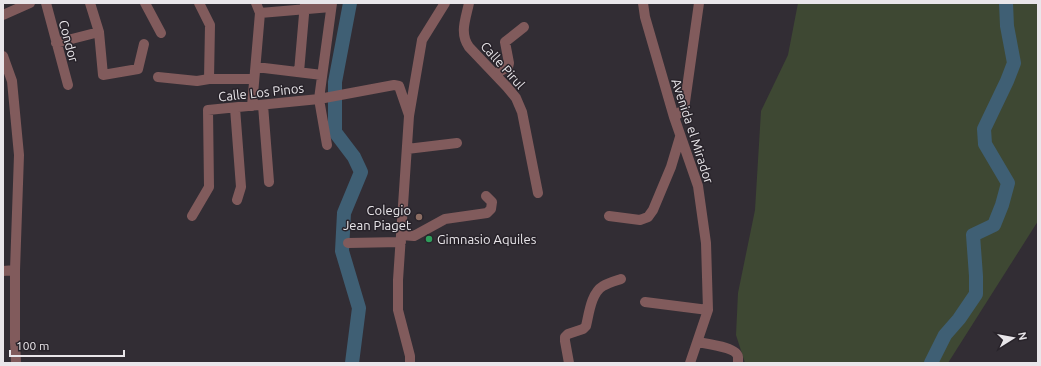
<svg xmlns="http://www.w3.org/2000/svg" width="1041" height="366" font-family="Ubuntu,sans-serif">
  <style>
    .green { fill: #3e4833 }
    .lines { fill: none; stroke-linecap: round; stroke-linejoin: round }
    .river { stroke: #3f5f74; stroke-width: 14 }
    .minor { stroke: #815b5c; stroke-width: 10 }
    .education-dot { fill: #8d6e63; stroke: #28232a; stroke-width: 1.5 }
    .leisure-dot { fill: #2e9e5b; stroke: #28232a; stroke-width: 1.5 }
    .labels { text-anchor: middle; dominant-baseline: central; stroke-width: 3; stroke-linejoin: round; paint-order: stroke }
    .street-label { font-size: 13px; fill: #e9e6ea; stroke: #28232a }
    .poi-label { font-size: 13px; fill: #e9e6ea; stroke: #28232a; text-anchor: end }
  </style>
  <rect width="100%" height="100%" fill="#322d34"/>
  <path class="green" d="M798,3h240v218l-90,142h-203l-9,-28 2,-42 17,-83 6,-99 27,-56z"/>
  <g class="lines">
    <path class="river" d="M350,3l-15,79v50l19,25 7,15 -17,41 -2,38 17,57 -7,55
      M931,363l14,-28 14,-16 17,-25v-18l-3,-41 21,-10 8,-20 6,-22 -23,-39 -1,-15 23,-48 7,-18 -7,-37 -1,-23"/>
    <path class="minor" d="M46,3l22,82
      M90,3l9,29 4,43 35,-6 6,-25
      M145,3l16,30
      M199,3l11,22 -1,54
      M469,3c-3,15 -10,30 0,44l38,40 9,11 6,14 16,81
      M643,3l2,14 29,100 24,69 8,57 2,67 -18,53
      M260,13l71,-6
      M3,15l27,-12
      M56,43l43,-11
      M3,56l9,25 7,74 -4,115v72l1,21
      M256,67l66,8
      M299,72l6,-69
      M495,74l13,-7 1,-4 -4,-21 19,-15
      M158,77l39,4 12,-2h45
      M263,105l6,77
      M252,106l8,-93 -4,-10
      M235,108l6,79 -4,13
      M674,117l10,-8 15,-106
      M327,145l-8,-46 13,-96
      M407,149l50,-6
      M192,216l17,-29 -1,-77 111,-11 75,-14 5,1 10,29
      M609,216l31,4 8,-3 5,-7 18,-43 9,-30
      M401,235l13,1 31,-17 42,-6 4,-4 1,-7 -6,-6
      M348,243l53,-1
      M3,271l12,-1
      M645,302l63,8
      M698,342c9,2 39,5 40,15 0,0 0,6 0,6
      M410,363v-7l-12,-46v-30l11,-164 13,-76 23,-37
      M569,363l-4,-22v-4l3,-3 15,-5 3,-3c3,-12 5,-33 17,-40 5,-3 12,-5 18,-7"/>
  </g>
  <circle class="education-dot" cx="419" cy="217" r="4"/>
  <circle class="leisure-dot" cx="429" cy="239" r="4"/>
  <g class="labels">
    <g class="street-label">
      <text transform="translate(69 41) rotate(75)">Condor</text>
      <text transform="translate(503 65) rotate(48)">Calle Pirul</text>
      <text transform="translate(261 92) rotate(-6)">Calle Los Pinos</text>
      <text transform="translate(693 131) rotate(72)">Avenida el Mirador</text>
    </g>
    <g class="poi-label">
      <text x="411" y="210">Colegio<tspan x="411" dy="15">Jean Piaget</tspan></text>
      <text x="437" y="239" text-anchor="start">Gimnasio Aquiles</text>
    </g>
  </g>
  <rect width="1041" height="366" fill="none" stroke="#e9e6ea" stroke-width="8"/>
  <g transform="translate(1013 338) rotate(79)" stroke="#28232a" stroke-width="3" paint-order="stroke">
  <path d="M0-3L7 15L0 10L-7 15Z" fill="#e9e6ea"/>
  <text y="-6" font-size="11" font-weight="bold" text-anchor="middle" fill="#e9e6ea">N</text>
  </g>
  <path d="M10 350v6h114v-6" fill="none" stroke="#e9e6ea" stroke-width="2"/>
  <text x="16" y="350" font-size="12" fill="#e9e6ea" stroke="#28232a" stroke-width="3" paint-order="stroke">100 m</text>
</svg>
